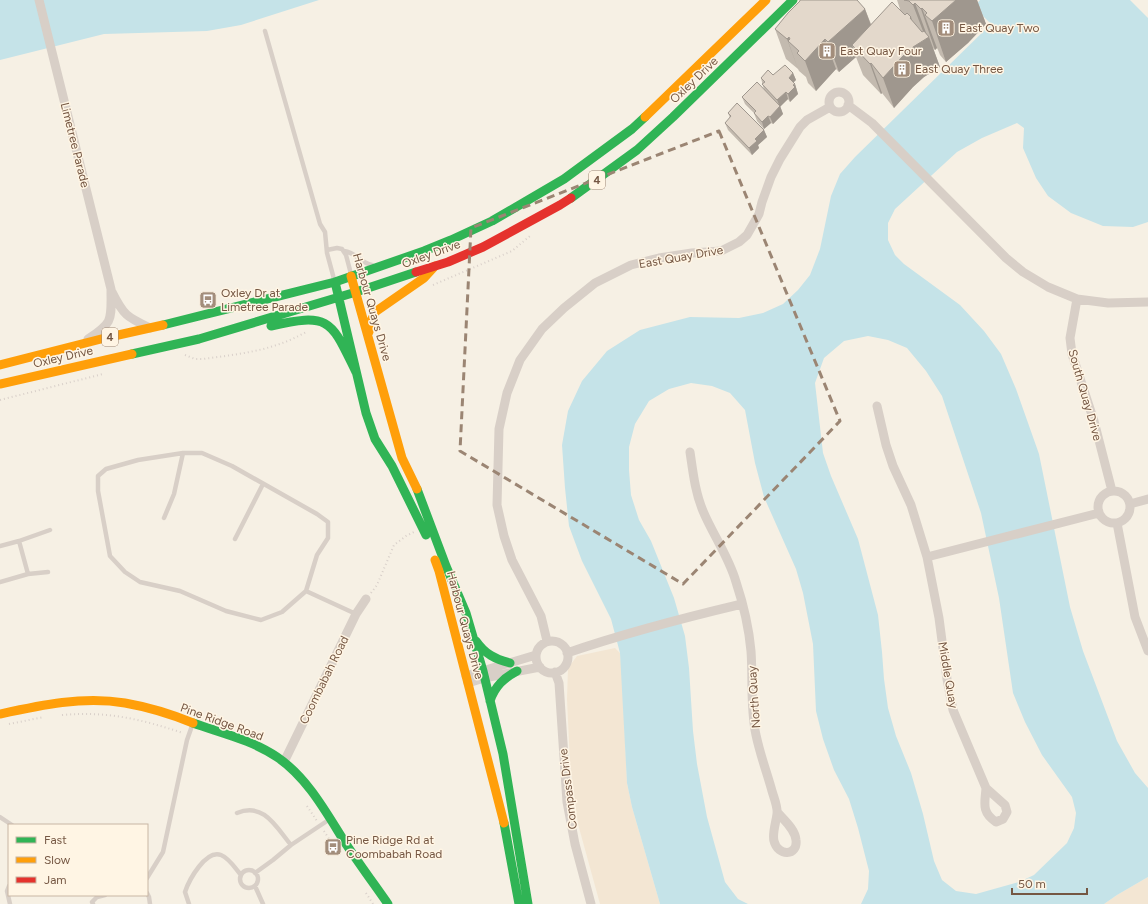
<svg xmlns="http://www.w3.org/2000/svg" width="1148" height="904" font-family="Figtree,sans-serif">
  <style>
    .residential { fill: #f3e6d3 }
    .water { fill: #c5e3e8; fill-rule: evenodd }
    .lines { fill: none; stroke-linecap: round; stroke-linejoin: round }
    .path { stroke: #d9d0ca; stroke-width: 2; stroke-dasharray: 1 3; stroke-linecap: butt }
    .lane { stroke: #d8cfc7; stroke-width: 4.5 }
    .street { stroke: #d8cfc7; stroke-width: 9 }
    .fast { stroke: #30b455; stroke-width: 9 }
    .slow { stroke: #ff9f0a; stroke-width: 9 }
    .jam { stroke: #e5322d; stroke-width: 9 }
    .wall { fill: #c3baaf }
    .shaded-wall { fill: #9f978e }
    .building { fill: #e3d8cb; stroke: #9f978e }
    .marked { fill: none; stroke: #9b8573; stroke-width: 3; stroke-dasharray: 8 5; stroke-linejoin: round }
    .labels { text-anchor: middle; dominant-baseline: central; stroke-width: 3; stroke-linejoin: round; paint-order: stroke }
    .shield { fill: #fff5e4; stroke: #9e8673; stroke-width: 1 }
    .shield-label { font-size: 11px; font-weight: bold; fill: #755743 }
    .poi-label { font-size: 12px; fill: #755743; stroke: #fff5e4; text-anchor: start }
    .street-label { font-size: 12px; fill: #755743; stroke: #fff5e4 }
  </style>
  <rect width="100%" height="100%" fill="#f6f0e4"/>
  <path class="residential" d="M615,648l5,5 2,20 5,110 5,24 28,97h-60l-22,-80 -8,-61 -3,-64 1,-31 9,-12z
    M1148,877v27h-44l13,-9z"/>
  <path class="water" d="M0,0h319l-78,25 -34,6 -103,3 -104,26z
    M980,0h150l18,18v204l-15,5 -30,-1 -32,-13 -23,-17 -12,-18 -13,-30 1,-20 -7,-5 -35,15 -25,14 -62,57 -7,14v17l7,15 9,9 56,41 24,26 17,23 15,35 23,65 31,153 13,44 34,90 18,32 13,15v89l-31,18 -13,9h-243l7,-15 1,-18 -11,-43 -9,-29 -15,-29 -11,-31 -7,-28 -3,-67 -10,-51 -7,-24 -32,-72 -9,-34 -10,-53 -15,-17 -18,-7 -21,-3 -22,6 -20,12 -14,23 -6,23v23l2,25 8,25 12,21 23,57 11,38 4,32 4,63 4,33 10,53 18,65 13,17 10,5h-88l-28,-97 -5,-24 -7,-130 -9,-34 -29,-58 -13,-35 -4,-38 -3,-43 6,-34 14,-30 25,-30 33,-21 50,-13 49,1 24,-5 20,-9 15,-14 12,-15 10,-26 11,-53 9,-22 15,-17 136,-133 -17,-17zM868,336l20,4 19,8 19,23 16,25 39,117 18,85 14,95 12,29 17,33 30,42 4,16 -2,15 -7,15 -33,32 -15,7 -43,12 -20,-3 -14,-11 -8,-19 -11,-47 -12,-41 -15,-37 -8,-28 -4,-29 -2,-27 -4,-37 -20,-76 -27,-63 -8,-23 -8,-70 9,-25 20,-17z"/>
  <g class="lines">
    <path class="path" d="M433,285l79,-34 18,-15
      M185,355l10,4h8c36,-5 70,-8 103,-27
      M0,400l103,-26
      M371,593l6,-8 17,-40 12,-9 8,-4
      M62,715c46,-4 78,4 121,18
      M9,724l35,-7
      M307,806l10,15
      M324,831l5,8
      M366,893l7,11"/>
    <path class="lane" d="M265,31l55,193 5,8 2,21 7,26
      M327,250l10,-2 5,1 4,6 5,19
      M344,251c13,2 15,11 28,14
      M183,453h19l30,13 85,48 11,8v16l-11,17 -11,36 -24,21 -21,8 -35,-9 -46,-20 -40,-9 -15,-10 -15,-16 -12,-65v-15l8,-7 32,-9z
      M164,518l10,-24 9,-41
      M235,539l28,-55
      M19,541l9,33
      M0,546l19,-5 31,-11
      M0,582l28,-8 20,-2
      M306,591l50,23
      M237,813c27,-11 39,14 54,32
      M0,817l12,8
      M240 879a9 9 0 1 1 18 0a9 9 0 1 1-18 0Z
      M255,873l18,-13 18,-15 39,-26
      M147,878l16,-26 24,-112 6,-17
      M9,886l-2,5 3,13
      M255,886l8,18
      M147,893l2,4 1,7
      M93,904l-1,-2 5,-5 8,-2
      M189,904l-4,-12c4,-12 21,-43 36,-37 8,3 15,14 20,20"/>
    <path class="street" d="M39,0l72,289c0,31 3,33 -23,50
      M829 102a10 10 0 1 1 20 0a10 10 0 1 1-20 0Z
      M848,105l24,18 134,135 17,14 25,15 29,12 31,4 40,-1
      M112,292c12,24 15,25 38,36
      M1077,299l-7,39 2,16 22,67 18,70
      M877,406l9,39 7,21 18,39 16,52 12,61 8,61 6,31 33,78 19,17 2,7 -4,7 -7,3c-15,-10 -11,-19 -10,-34
      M690,452c3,20 5,40 13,59 10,24 26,46 33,71 7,21 13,47 15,69 2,28 -1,57 5,84 4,19 11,38 16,56 2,7 6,16 5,23 -1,9 -5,19 -3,27 4,16 24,15 22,-1 -1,-11 -12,-20 -18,-27
      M1098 507a16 16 0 1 1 32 0a16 16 0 1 1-32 0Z
      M1130,504l18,-5
      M1117,523l18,94 13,34
      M927,557l172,-44
      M547,641l-6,-25 -29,-56 -8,-24 -7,-31 2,-76 8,-36 13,-33 22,-31 22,-21 31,-25 36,-18 28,-7 33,-5 29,-2 18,-9 8,-7 12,-21 3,-12 9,-25 9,-18 20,-32 7,-7 23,-13
      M536 657a16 16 0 1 1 32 0a16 16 0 1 1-32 0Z
      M567,653c58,-20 116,-35 175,-49
      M555,672l4,11 8,119 8,42 16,60
      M466,676l70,-21
      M468,683l16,-5 56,-11
      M284,762l72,-148 10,-15"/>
    <path class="fast" d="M571,198l66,-48 36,-33 120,-117
      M335,282l31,131 9,26 17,27 34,69
      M163,325l172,-43 89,-31 27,-11 41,-19 72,-42 68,-50 13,-12
      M271,326c60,-14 60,-5 85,46
      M132,354l67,-15 157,-47 60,-20
      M417,489l29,77 20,47 17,58 20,83 25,150
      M476,641c9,13 19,18 34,22
      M490,701c5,-15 14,-23 27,-30
      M193,723c28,10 59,17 84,34 31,21 50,57 69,87 14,21 28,40 42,60
      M504,823l15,81"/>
    <path class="slow" d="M645,117l121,-117
      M351,276l51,182 15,31
      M369,332l2,-11 4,-9 49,-34 11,-12
      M0,365l105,-27 58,-13
      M0,384l132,-30
      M435,560l4,11 65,252
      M0,714c41,-9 83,-18 125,-11 23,4 46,11 68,20"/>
    <path class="jam" d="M416,272l32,-10 35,-15 77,-42 11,-7"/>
  </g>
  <path class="wall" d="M897,0h80l9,24 -18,19 -22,19 -6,-7 -2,-5 -1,-2 -2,2 -2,-2 7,19 -16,10 -11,10 -19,21 -12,-15 -1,1 -18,-19 -7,-18 -17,15 -3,-3 -20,22 -8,-8 -2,-6 -7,-6 -1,-2 -12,-10 -11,-30 90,-20 6,15 29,-15z
    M793,73l3,7 -3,2 2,2 3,10 -8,8 -2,-3 -8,7 3,8 -10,10 -2,-1 -7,6 -7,-8 -3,-8 -9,-9 -3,-7 22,-7 -3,-12z
    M728,113l36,17 3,7 -9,8 1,3 -7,7 -24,-25 -3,-7 5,-5z"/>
  <path class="shaded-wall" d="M956,0h21l9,24 -18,19 -22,19 -14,-41z
    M915,3l13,35 1,-1 11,30 -16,10 -11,10 -19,21 -11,-30 27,-60 1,-1 9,26 6,-4 -13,-34z
    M922,8l15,40 -2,2 -14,-41z
    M865,9l11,30 -24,6 4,12 -17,15 -11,-30z
    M789,37l2,7 -3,-3 10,28 -11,-30z
    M825,39l11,30 -20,22 -11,-30z
    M871,63l11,30 -1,1 -11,-30z
    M793,73l3,7 -5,5 -2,-7z
    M795,84l3,10 -8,8 -2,-8z
    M786,92l2,7 -8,8 -3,-7z
    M780,106l3,8 -10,10 -3,-7z
    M768,116l3,7 -7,6 -2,-7z
    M764,130l3,7 -9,8 1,3 -7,7 -3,-7 6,-9z"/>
  <path class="building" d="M800,0h57l8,9 -37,33 -3,-3 -20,22 -8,-8 2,-2 -11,-10 2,-2 -1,-2 -2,2 -12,-10 13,-16 12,-12z
    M904,0h52l-24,21 -7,-6 2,-2 -5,-5 -1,1 -6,-6 -2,2 -4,-4z
    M892,2l13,13 2,-2 4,4 -1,1 12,14 2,-1 5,6 -16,10 -11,10 -19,21 -12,-15 -1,1 -18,-19z
    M785,65l8,8 -4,5 6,6 -2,1 2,2 -7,7 -2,-2 -9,8 -15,-16 3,-2 -4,-4 7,-8 5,5z
    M757,82l23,24 -10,11 -2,-1 -6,6 -8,-9 2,-2 -14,-14z
    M737,103l27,27 -9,9 2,2 -8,7 -24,-25 6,-7 -3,-3z"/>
  <path class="marked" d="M719,131l121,290 -157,163 -223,-133 11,-223z"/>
  <defs>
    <symbol id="building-square" viewBox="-11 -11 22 22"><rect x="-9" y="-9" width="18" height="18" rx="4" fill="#a28d7b" stroke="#fff5e4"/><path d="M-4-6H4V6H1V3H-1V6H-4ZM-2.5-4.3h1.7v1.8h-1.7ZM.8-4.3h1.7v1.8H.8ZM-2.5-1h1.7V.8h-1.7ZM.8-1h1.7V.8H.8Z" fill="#fff"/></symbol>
    <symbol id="bus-square" viewBox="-11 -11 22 22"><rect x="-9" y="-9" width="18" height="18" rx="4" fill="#a28d7b" stroke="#fff5e4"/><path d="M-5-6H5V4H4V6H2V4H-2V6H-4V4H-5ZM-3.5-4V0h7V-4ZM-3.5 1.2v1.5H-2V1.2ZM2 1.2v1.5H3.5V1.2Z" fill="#fff"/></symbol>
  </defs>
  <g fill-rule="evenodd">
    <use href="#building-square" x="936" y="18" width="20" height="20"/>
    <use href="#building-square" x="817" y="41" width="20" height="20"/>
    <use href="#building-square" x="892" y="59" width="20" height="20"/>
    <use href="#bus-square" x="198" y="290" width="20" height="20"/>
    <use href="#bus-square" x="323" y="837" width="20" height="20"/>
  </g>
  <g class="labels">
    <g class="shield">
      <rect x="589" y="171" width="16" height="18" rx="3"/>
      <rect x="102" y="328" width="16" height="18" rx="3"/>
    </g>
    <g class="shield-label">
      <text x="597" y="180">4</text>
      <text x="110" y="337">4</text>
    </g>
    <g class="poi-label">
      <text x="959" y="28">East Quay Two</text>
      <text x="840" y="51">East Quay Four</text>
      <text x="915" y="69">East Quay Three</text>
      <text x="221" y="293">Oxley Dr at<tspan x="221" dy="14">Limetree Parade</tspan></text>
      <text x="346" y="840">Pine Ridge Rd at<tspan x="346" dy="14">Coombabah Road</tspan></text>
    </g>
    <g class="street-label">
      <text transform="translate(694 80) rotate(-44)">Oxley Drive</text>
      <text transform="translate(75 145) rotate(76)">Limetree Parade</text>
      <text transform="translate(431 254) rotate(-20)">Oxley Drive</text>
      <text transform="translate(681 257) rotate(-10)">East Quay Drive</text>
      <text transform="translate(372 307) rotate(74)">Harbour Quays Drive</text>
      <text transform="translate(63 357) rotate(-13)">Oxley Drive</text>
      <text transform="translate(1085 395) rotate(74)">South Quay Drive</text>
      <text transform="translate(465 625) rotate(75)">Harbour Quays Drive</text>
      <text transform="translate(948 675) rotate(80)">Middle Quay</text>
      <text transform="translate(324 680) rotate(-64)">Coombabah Road</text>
      <text transform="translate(754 697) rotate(-94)">North Quay</text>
      <text transform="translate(222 722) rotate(20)">Pine Ridge Road</text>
      <text transform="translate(568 789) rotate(-97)">Compass Drive</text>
    </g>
  </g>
  <rect x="8" y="824" width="140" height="72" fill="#fff5e4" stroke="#c8b6a4"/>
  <rect x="16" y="837" width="20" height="6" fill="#30b455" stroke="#c8b6a4"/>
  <text x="44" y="844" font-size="12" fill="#755743">Fast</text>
  <rect x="16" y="857" width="20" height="6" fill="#ff9f0a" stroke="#c8b6a4"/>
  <text x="44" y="864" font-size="12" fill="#755743">Slow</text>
  <rect x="16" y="877" width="20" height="6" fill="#e5322d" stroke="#c8b6a4"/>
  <text x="44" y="884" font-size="12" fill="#755743">Jam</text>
  <path d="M1012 888v6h75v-6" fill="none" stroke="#755743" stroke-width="2"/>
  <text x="1018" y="888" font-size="12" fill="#755743" stroke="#fff5e4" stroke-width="3" paint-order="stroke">50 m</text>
</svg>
